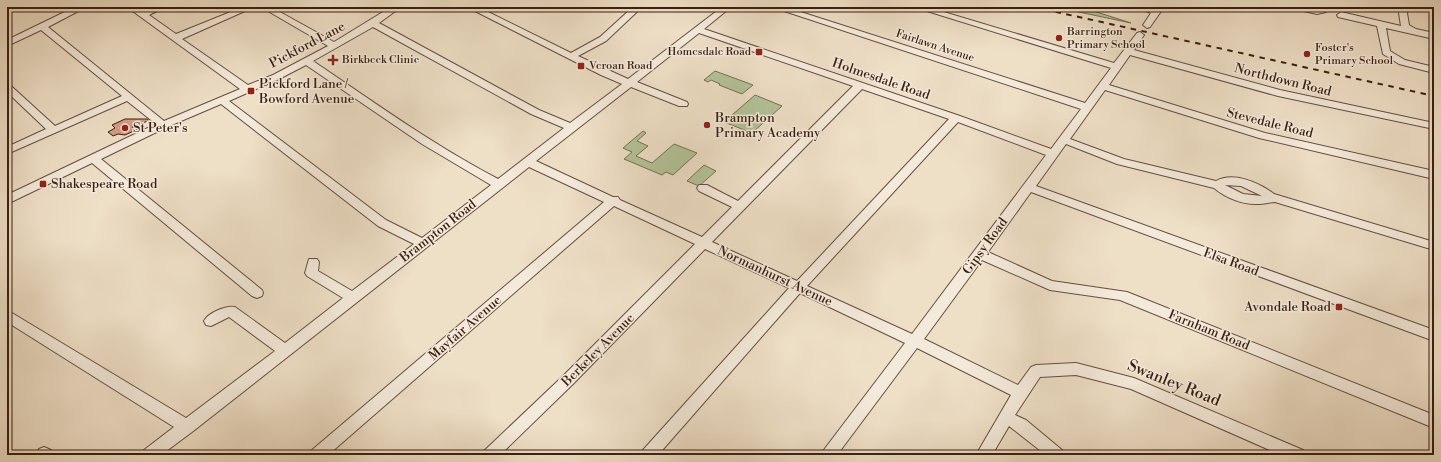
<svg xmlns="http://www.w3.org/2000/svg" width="1441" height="462" font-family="'Libre Bodoni',serif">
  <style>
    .green { fill: #b3c399; stroke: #767055 }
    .building { fill: #d49c87; stroke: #3a1e11 }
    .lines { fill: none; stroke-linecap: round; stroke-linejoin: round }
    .minor-casing { stroke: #674e3e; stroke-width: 2 }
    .minor { fill: #f4eadb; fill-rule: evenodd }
    .rail { stroke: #3a1e11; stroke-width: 2; stroke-dasharray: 5.5 5.5; stroke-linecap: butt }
    .poi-dot { fill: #8f2418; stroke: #f4eadb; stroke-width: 1.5 }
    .labels { text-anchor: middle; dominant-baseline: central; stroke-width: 3; stroke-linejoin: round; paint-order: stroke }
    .far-poi-label { font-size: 11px; fill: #3a1e11; stroke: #f4eadb; text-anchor: start }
    .far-street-label { font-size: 11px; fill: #3a1e11; stroke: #f4eadb }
    .street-label { font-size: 13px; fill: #3a1e11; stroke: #f4eadb }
    .poi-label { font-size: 13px; fill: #3a1e11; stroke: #f4eadb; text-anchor: start }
    .near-street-label { font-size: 16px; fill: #3a1e11; stroke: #f4eadb }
  </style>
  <rect width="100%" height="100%" fill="#eedfc7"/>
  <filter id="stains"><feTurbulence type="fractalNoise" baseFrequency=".005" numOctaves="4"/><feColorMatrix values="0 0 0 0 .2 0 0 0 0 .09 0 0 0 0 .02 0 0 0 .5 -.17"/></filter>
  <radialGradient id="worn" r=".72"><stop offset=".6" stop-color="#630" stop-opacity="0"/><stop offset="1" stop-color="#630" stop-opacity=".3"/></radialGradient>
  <path class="green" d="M1055,7h26l50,16z
    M715,71l38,14 -11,9 -23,-9 1,-1 -9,-4 -3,2 -4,-2z
    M755,95l27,11 -30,27 -28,-11z
    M643,131l3,2 -9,8 11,5 -12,10 16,7 22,-19 23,9 -24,22 -7,-3 -4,3 -38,-16 8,-7 -9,-4z
    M704,165l12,6 -17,15 -12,-5z"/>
  <path class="building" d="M125,119h23v2l-16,6 6,2 -13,6 -7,-1 -5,2 -5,-4 7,-4 -3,-3z"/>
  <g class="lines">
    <defs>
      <path id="minor" d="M75,7h11l-38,20 116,94 76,-32 -113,-82h10l6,4 11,-4h11l-16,8 27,19 67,-27h11l-72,32 66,46 25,-10 55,-29 -67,-39h10l63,35 57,-35h10l-22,16 160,87 31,13 52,-39 -21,-9 -134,-68h11l93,46 29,-16 33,-30h9l-36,34 -28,15 50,23 94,-72h9l-27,22 256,87 91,33 30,-40 -309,-102h13l300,96 26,-35 -197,-61h13l187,56 23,-30 3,-1 4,3 -10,15 146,40 154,33v6l-156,-33 -148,-41 -21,30 156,48 169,38v8l-175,-41 -154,-48 -35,49 54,20 92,22c17,-10 44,2 58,13l160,48v8l-159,-48c-5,0 -10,2 -16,2 -16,1 -33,-6 -45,-16l-97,-24 -51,-20 -30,42 398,144v11l-403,-149 -43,60 64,29 75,11 307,123v13l-314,-128 -70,-10 -68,-30 -58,79 94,46 13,-18 5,-2 40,-2 58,15 169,72 3,5h-25l-150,-66 -55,-14 -36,2 -25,38 11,5 36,30 3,5h-19l-37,-29 -17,29h-16l35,-60 -94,-47 -80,107h-17l85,-112 -105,-50 -142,162h-18l3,-5 146,-162 -84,-39 -132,135 -73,71h-18l3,-5 78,-74 132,-132 -81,-38 -286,249h-19l3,-5 292,-248 -75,-35 -337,265 -31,23h-20l3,-5 30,-23 -167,-105v-12l179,108 89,-67 -46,-34 -18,9 -5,-1 -2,-4c4,-8 22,-16 31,-14l50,36 58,-45 -36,-22 -2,-3 4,-14h8l2,3 -1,9 34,20 62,-47 -36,-18 -157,-122 -54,23 -66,32 161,131 1,3 -1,3 -5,2 -5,-2 -160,-133 -85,41v-9l149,-71 -29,-23 -120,53v-7l39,-18 -39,-37v-8l3,1 45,41 67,-30 -81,-66 -34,16v-6zM373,27l158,87 33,14 -66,51c-65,-34 -124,-77 -185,-118zM699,33l154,53 -115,115 -31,-16h-8l-2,3 2,3 33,16 -30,30 -82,-37 -2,-3h-5l-77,-36 95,-74 48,19h8l1,-2 -1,-2 -50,-20zM306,65l116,79 69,41 -69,53 -36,-18 -157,-119 50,-22zM862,89l87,30 -152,162 -85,-39zM958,122l88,33 -134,179 -105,-48zM1225,185l16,1 21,10 -19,-2z
        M1136,7l18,2 2,-2h8l-14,20 -3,1 -4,-3 8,-12z
        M1294,7l23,1 12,-1 -3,5 -9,2 -22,-5z
        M1401,7h8l-2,6 2,12 7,4 18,4v6l-48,-11 4,23 15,9 29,7v6l-35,-9 -16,-10 -6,-28 -39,-9 -1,-2 4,-3 60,14 -2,-13z
        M1421,7h13v5l-12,-3z
        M44,447l7,3 3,5h-17l2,-6z"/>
    </defs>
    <use href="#minor" class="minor-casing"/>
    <use href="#minor" class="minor"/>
    <path class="rail" d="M1034,7l400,89"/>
  </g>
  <g class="poi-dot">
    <circle cx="1059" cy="38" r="4"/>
    <rect x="755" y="48" width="8" height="8" rx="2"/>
    <circle cx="1307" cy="54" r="4"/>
    <path d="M331 54h4v4h4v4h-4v4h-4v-4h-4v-4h4z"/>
    <rect x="577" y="62" width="8" height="8" rx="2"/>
    <rect x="247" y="87" width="8" height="8" rx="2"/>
    <circle cx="707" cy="125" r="4"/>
    <circle cx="125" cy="128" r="4"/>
    <rect x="39" y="180" width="8" height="8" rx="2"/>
    <rect x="1335" y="303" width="8" height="8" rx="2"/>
  </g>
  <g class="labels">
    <g class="far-poi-label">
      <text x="1067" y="32">Barrington<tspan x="1067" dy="13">Primary School</tspan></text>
      <text x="1315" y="48">Foster's<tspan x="1315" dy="13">Primary School</tspan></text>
      <text x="751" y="52" text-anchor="end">Homesdale Road</text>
      <text x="342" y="60">Birkbeck Clinic</text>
      <text x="589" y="66">Veroan Road</text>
    </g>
    <g class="far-street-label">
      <text transform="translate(935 46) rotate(18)">Fairlawn Avenue</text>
    </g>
    <g class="street-label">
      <text transform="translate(307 45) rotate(-28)">Pickford Lane</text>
      <text transform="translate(881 79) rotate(19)">Holmesdale Road</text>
      <text transform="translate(1283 80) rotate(14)">Northdown Road</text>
      <text transform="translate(1270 123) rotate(14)">Stevedale Road</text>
      <text transform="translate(438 231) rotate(-38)">Brampton Road</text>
      <text transform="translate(985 246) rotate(-54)">Gipsy Road</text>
      <text transform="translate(1231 262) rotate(20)">Elsa Road</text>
      <text transform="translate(775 276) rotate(25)">Normanhurst Avenue</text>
      <text transform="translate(465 328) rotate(-41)">Mayfair Avenue</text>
      <text transform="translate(1209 330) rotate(22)">Farnham Road</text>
      <text transform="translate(598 350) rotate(-45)">Berkeley Avenue</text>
    </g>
    <g class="poi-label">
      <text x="259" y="84">Pickford Lane /<tspan x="259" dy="15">Bowford Avenue</tspan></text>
      <text x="715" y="118">Brampton<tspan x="715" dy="15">Primary Academy</tspan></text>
      <text x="133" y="128">St Peter's</text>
      <text x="51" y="184">Shakespeare Road</text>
      <text x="1331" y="307" text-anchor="end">Avondale Road</text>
    </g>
    <g class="near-street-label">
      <text transform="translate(1174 383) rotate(22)">Swanley Road</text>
    </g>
  </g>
  <rect width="1441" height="462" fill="none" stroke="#eedfc7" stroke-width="24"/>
  <rect x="8" y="8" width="1425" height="446" fill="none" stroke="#3a1e11" stroke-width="2"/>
  <rect x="12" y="12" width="1417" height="438" fill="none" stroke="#3a1e11"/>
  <rect width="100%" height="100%" filter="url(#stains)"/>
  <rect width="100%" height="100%" fill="url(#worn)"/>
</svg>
